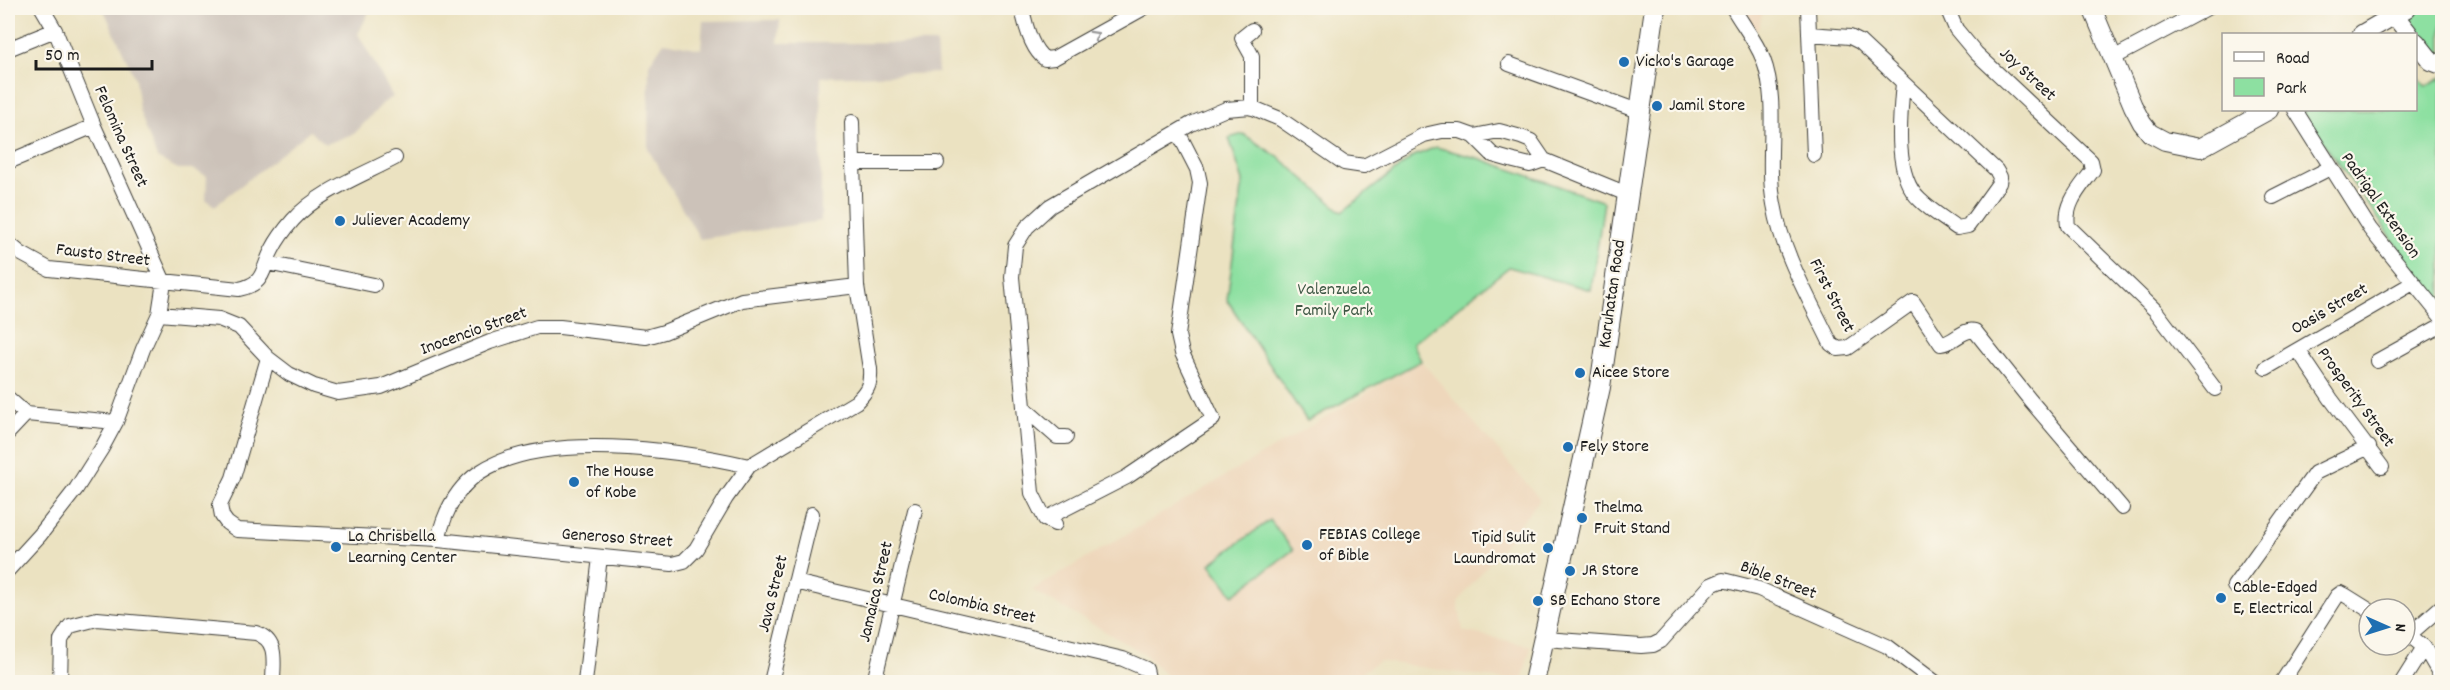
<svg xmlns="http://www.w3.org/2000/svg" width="2450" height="690" font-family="Dekko,sans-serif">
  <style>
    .built { fill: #eed7bb }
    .industrial { fill: #ccc2b9 }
    .green { fill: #8de0a1; stroke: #547e5e; stroke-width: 1.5 }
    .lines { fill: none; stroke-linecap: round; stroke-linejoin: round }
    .minor-casing { stroke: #3b3a35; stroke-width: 16 }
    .tertiary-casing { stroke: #3b3a35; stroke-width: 20 }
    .secondary-casing { stroke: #3b3a35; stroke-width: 22 }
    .minor { stroke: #fff; stroke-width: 14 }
    .tertiary { stroke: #fff; stroke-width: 18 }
    .secondary { stroke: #fff; stroke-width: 20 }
    .oneway { stroke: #999 }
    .poi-dot { fill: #1f6fb2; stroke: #fbf7ec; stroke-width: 2 }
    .labels { text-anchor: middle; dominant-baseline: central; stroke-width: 4.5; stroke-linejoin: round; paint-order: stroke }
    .poi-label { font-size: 18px; fill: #1c1c1c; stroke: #fbf7ec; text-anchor: start }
    .street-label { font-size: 18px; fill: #1c1c1c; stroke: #fbf7ec }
    .park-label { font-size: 18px; fill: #3e5744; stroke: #fbf7ec }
  </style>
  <rect width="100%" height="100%" fill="#fbf7ec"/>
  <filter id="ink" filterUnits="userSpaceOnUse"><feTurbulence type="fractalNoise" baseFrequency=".0167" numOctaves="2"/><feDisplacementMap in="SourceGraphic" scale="12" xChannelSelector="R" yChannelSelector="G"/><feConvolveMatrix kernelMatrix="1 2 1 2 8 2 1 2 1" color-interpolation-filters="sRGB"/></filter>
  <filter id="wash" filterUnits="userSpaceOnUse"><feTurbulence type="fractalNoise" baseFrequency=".008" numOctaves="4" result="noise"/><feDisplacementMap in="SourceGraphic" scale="24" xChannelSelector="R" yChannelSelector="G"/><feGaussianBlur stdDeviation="1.35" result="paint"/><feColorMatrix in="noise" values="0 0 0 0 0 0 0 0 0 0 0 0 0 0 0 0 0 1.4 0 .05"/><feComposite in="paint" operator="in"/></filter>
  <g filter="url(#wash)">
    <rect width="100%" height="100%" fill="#ebe2c1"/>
    <path class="built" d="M1739,8h25l-7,24z
      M1421,361l119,138 -82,103 5,29 68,15 -9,36 -143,-21 -32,21h-174l-30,-29 -111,-63z"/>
    <path class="industrial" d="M103,8h268l-13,26 35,63 -10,6 -28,30 -29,11 -16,-13 -95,75 -9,-6 1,-24 -15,-7h-14l-21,-11 -18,-48 -4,-32z
      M665,8h312l1,2z
      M780,20l-2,23h158l2,30 -117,4v144l-121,18 -52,-90 1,-85 15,-22 37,7 2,-28z"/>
    <path class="green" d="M2367,8h75v48h-4c-15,-16 -41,-51 -66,-41z
      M2416,74l10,13 16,-10v234l-69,-100 -74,-101h117z
      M1243,134l37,24 62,54 72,-56 22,-9 45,12 123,43 -13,88 -82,-23 -96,76 8,18 -114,60 -80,-121 16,-119 -14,-43z
      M1270,520l23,30 -60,45 -23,-31z"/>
  </g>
  <g filter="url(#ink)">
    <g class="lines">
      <defs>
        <path id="minor" d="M1022,8c3,16 9,41 23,51l9,-1 90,-50
          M1733,8c9,16 23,33 30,51 17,44 2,99 11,145 8,49 36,96 57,140l7,5 10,-1 65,-46 28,42c14,-1 21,-16 34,-13l55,69 92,108
          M1808,8l6,147
          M1947,8l9,21 20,24 115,108 2,9c-12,17 -29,33 -25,56l87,84 60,79
          M1252,30l-10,8 10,18v52
          M1809,34l41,3 10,5 136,128 4,7 -1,6 -31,43 -11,2c-12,-9 -26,-17 -37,-28 -27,-24 -20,-84 -17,-117
          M8,49l47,-19
          M2113,58l94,-50
          M1509,64l129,47
          M2295,110l75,119 72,89
          M852,122l1,41
          M1474,136l25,-5 22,6 10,4 13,19 83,34
          M8,162l86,-36
          M2273,197l57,-29
          M8,243l12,10 29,16 190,20c27,-6 22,-18 33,-39 5,-10 14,-22 21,-30 26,-29 68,-44 102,-62
          M267,263l107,22
          M159,314l60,5 20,8 29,31 21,16 25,12 24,7 43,-6 109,-45 47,-15h23l86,10 18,-5 78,-32 115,-14
          M2298,350l33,49 51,68
          M268,358l-35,120 -13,27 2,11 5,7 10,7 201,10 234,24 12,-3 12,-12 30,-51 23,-32 107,-64c11,-11 15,-17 14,-33l-13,-83 -4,-123h84
          M2377,361l65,-36
          M2266,368l147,-85
          M8,398l18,16 90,8
          M1024,408l33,29h9
          M8,433l18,-19
          M1045,519l82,-42 86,-58 -31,-66 -4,-18 22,-152 -3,-14 -19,-37
          M1055,524l-10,-5 -13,-26 -20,-216 3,-31 12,-19 23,-21 141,-82 35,-15 25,-2 29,12 64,44 20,3 60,-31 18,-4h18l14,5 19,19 21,6 16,4 14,-5
          M438,540c6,-27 18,-52 42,-68 64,-42 198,-22 269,-6
          M8,570l32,-35 36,-46 26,-41 14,-26 27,-73 16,-35 5,-32 -70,-156 -39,-96 -13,-22
          M795,582l328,77 23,10 3,13
          M2234,586l81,-113 54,-26
          M2405,632l19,15 18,31
          M2409,635l33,-29
          M1545,639l96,7 12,-1 8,-4 50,-56 12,-5 36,9 128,57 48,36
          M60,682l1,-42 9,-14 27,-7 159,14c23,8 17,29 17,49
          M585,682l15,-125
          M771,682l41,-168
          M874,682l41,-172
          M2282,682l55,-86 4,-3 4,2 24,15
          M2402,682l22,-35"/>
        <path id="tertiary" d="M2092,8l41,98 9,17 8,10 15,8 35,7 69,-38
          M2395,16l14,18
          M2362,34l45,-26
          M2416,42l15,19 11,4"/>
        <path id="secondary" d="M1534,682l66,-295 55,-379"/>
      </defs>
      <use href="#minor" class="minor-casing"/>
      <use href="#tertiary" class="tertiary-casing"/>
      <use href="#secondary" class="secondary-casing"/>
      <use href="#minor" class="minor"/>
      <use href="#tertiary" class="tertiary"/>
      <use href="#secondary" class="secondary"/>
    </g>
    <defs><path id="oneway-chevron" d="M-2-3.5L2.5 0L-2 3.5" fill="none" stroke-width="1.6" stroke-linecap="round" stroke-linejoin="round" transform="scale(1.5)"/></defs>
    <use class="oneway" href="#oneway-chevron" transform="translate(1095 35) rotate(-29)"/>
  </g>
  <g class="poi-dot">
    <circle cx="1624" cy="62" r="6"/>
    <circle cx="1657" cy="106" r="6"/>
    <circle cx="340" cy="221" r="6"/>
    <circle cx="1580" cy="373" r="6"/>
    <circle cx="1568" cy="447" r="6"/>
    <circle cx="574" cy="482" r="6"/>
    <circle cx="1582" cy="518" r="6"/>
    <circle cx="1307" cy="545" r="6"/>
    <circle cx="336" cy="547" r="6"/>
    <circle cx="1548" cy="548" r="6"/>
    <circle cx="1570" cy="571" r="6"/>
    <circle cx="2221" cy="598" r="6"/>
    <circle cx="1538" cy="601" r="6"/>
  </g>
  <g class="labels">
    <g class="poi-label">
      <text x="1636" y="62">Vicko's Garage</text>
      <text x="1669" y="106">Jamil Store</text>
      <text x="352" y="221">Juliever Academy</text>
      <text x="1592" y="373">Aicee Store</text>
      <text x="1580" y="447">Fely Store</text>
      <text x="586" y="472">The House<tspan x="586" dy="21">of Kobe</tspan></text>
      <text x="1594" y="508">Thelma<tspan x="1594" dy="21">Fruit Stand</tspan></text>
      <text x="1319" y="535">FEBIAS College<tspan x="1319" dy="21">of Bible</tspan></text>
      <text x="348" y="537">La Chrisbella<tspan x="348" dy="21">Learning Center</tspan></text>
      <text x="1536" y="538" text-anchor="end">Tipid Sulit<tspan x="1536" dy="21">Laundromat</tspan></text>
      <text x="1582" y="571">JR Store</text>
      <text x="2233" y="588">Cable-Edged<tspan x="2233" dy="21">E, Electrical</tspan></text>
      <text x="1550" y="601">SB Echano Store</text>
    </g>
    <g class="street-label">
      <text transform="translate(2027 75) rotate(43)">Joy Street</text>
      <text transform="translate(120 137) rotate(66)">Felomina Street</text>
      <text transform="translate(2380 206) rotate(55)">Padrigal Extension</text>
      <text transform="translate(103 256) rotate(7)">Fausto Street</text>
      <text transform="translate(1613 294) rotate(-82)">Karuhatan Road</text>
      <text transform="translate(1831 296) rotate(63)">First Street</text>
      <text transform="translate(2330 310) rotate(-30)">Oasis Street</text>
      <text transform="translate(474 332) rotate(-20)">Inocencio Street</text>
      <text transform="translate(2355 398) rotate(54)">Prosperity Street</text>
      <text transform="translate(617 539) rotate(4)">Generoso Street</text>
      <text transform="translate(1778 581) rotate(21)">Bible Street</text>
      <text transform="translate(877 592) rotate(-77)">Jamaica Street</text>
      <text transform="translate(774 594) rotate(-76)">Java Street</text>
      <text transform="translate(982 607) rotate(13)">Colombia Street</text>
    </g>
    <g class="park-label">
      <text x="1334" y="290">Valenzuela<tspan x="1334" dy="21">Family Park</tspan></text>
    </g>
  </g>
  <rect width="2450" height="690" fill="none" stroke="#fbf7ec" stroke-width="30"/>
  <rect x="2222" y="33" width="195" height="78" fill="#fbf7ec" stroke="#a29f99" stroke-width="1.5"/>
  <rect x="2234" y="52" width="30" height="9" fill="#ffffff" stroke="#a29f99" stroke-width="1.5"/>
  <text x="2276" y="63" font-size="18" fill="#1c1c1c">Road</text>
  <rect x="2234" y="78" width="30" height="18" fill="#8de0a1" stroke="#a29f99" stroke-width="1.5"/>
  <text x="2276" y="93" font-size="18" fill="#1c1c1c">Park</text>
  <g transform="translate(2387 627) rotate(93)"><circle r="28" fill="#fbf7ec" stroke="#a29f99" stroke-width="1.5"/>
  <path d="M0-4.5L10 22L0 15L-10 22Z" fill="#1f6fb2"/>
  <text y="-9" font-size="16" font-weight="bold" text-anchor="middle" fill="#1c1c1c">N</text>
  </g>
  <path d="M36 60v9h116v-9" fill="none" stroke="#1c1c1c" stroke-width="3"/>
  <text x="45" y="60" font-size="18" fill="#1c1c1c" stroke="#fbf7ec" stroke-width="4.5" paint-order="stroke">50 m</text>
</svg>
